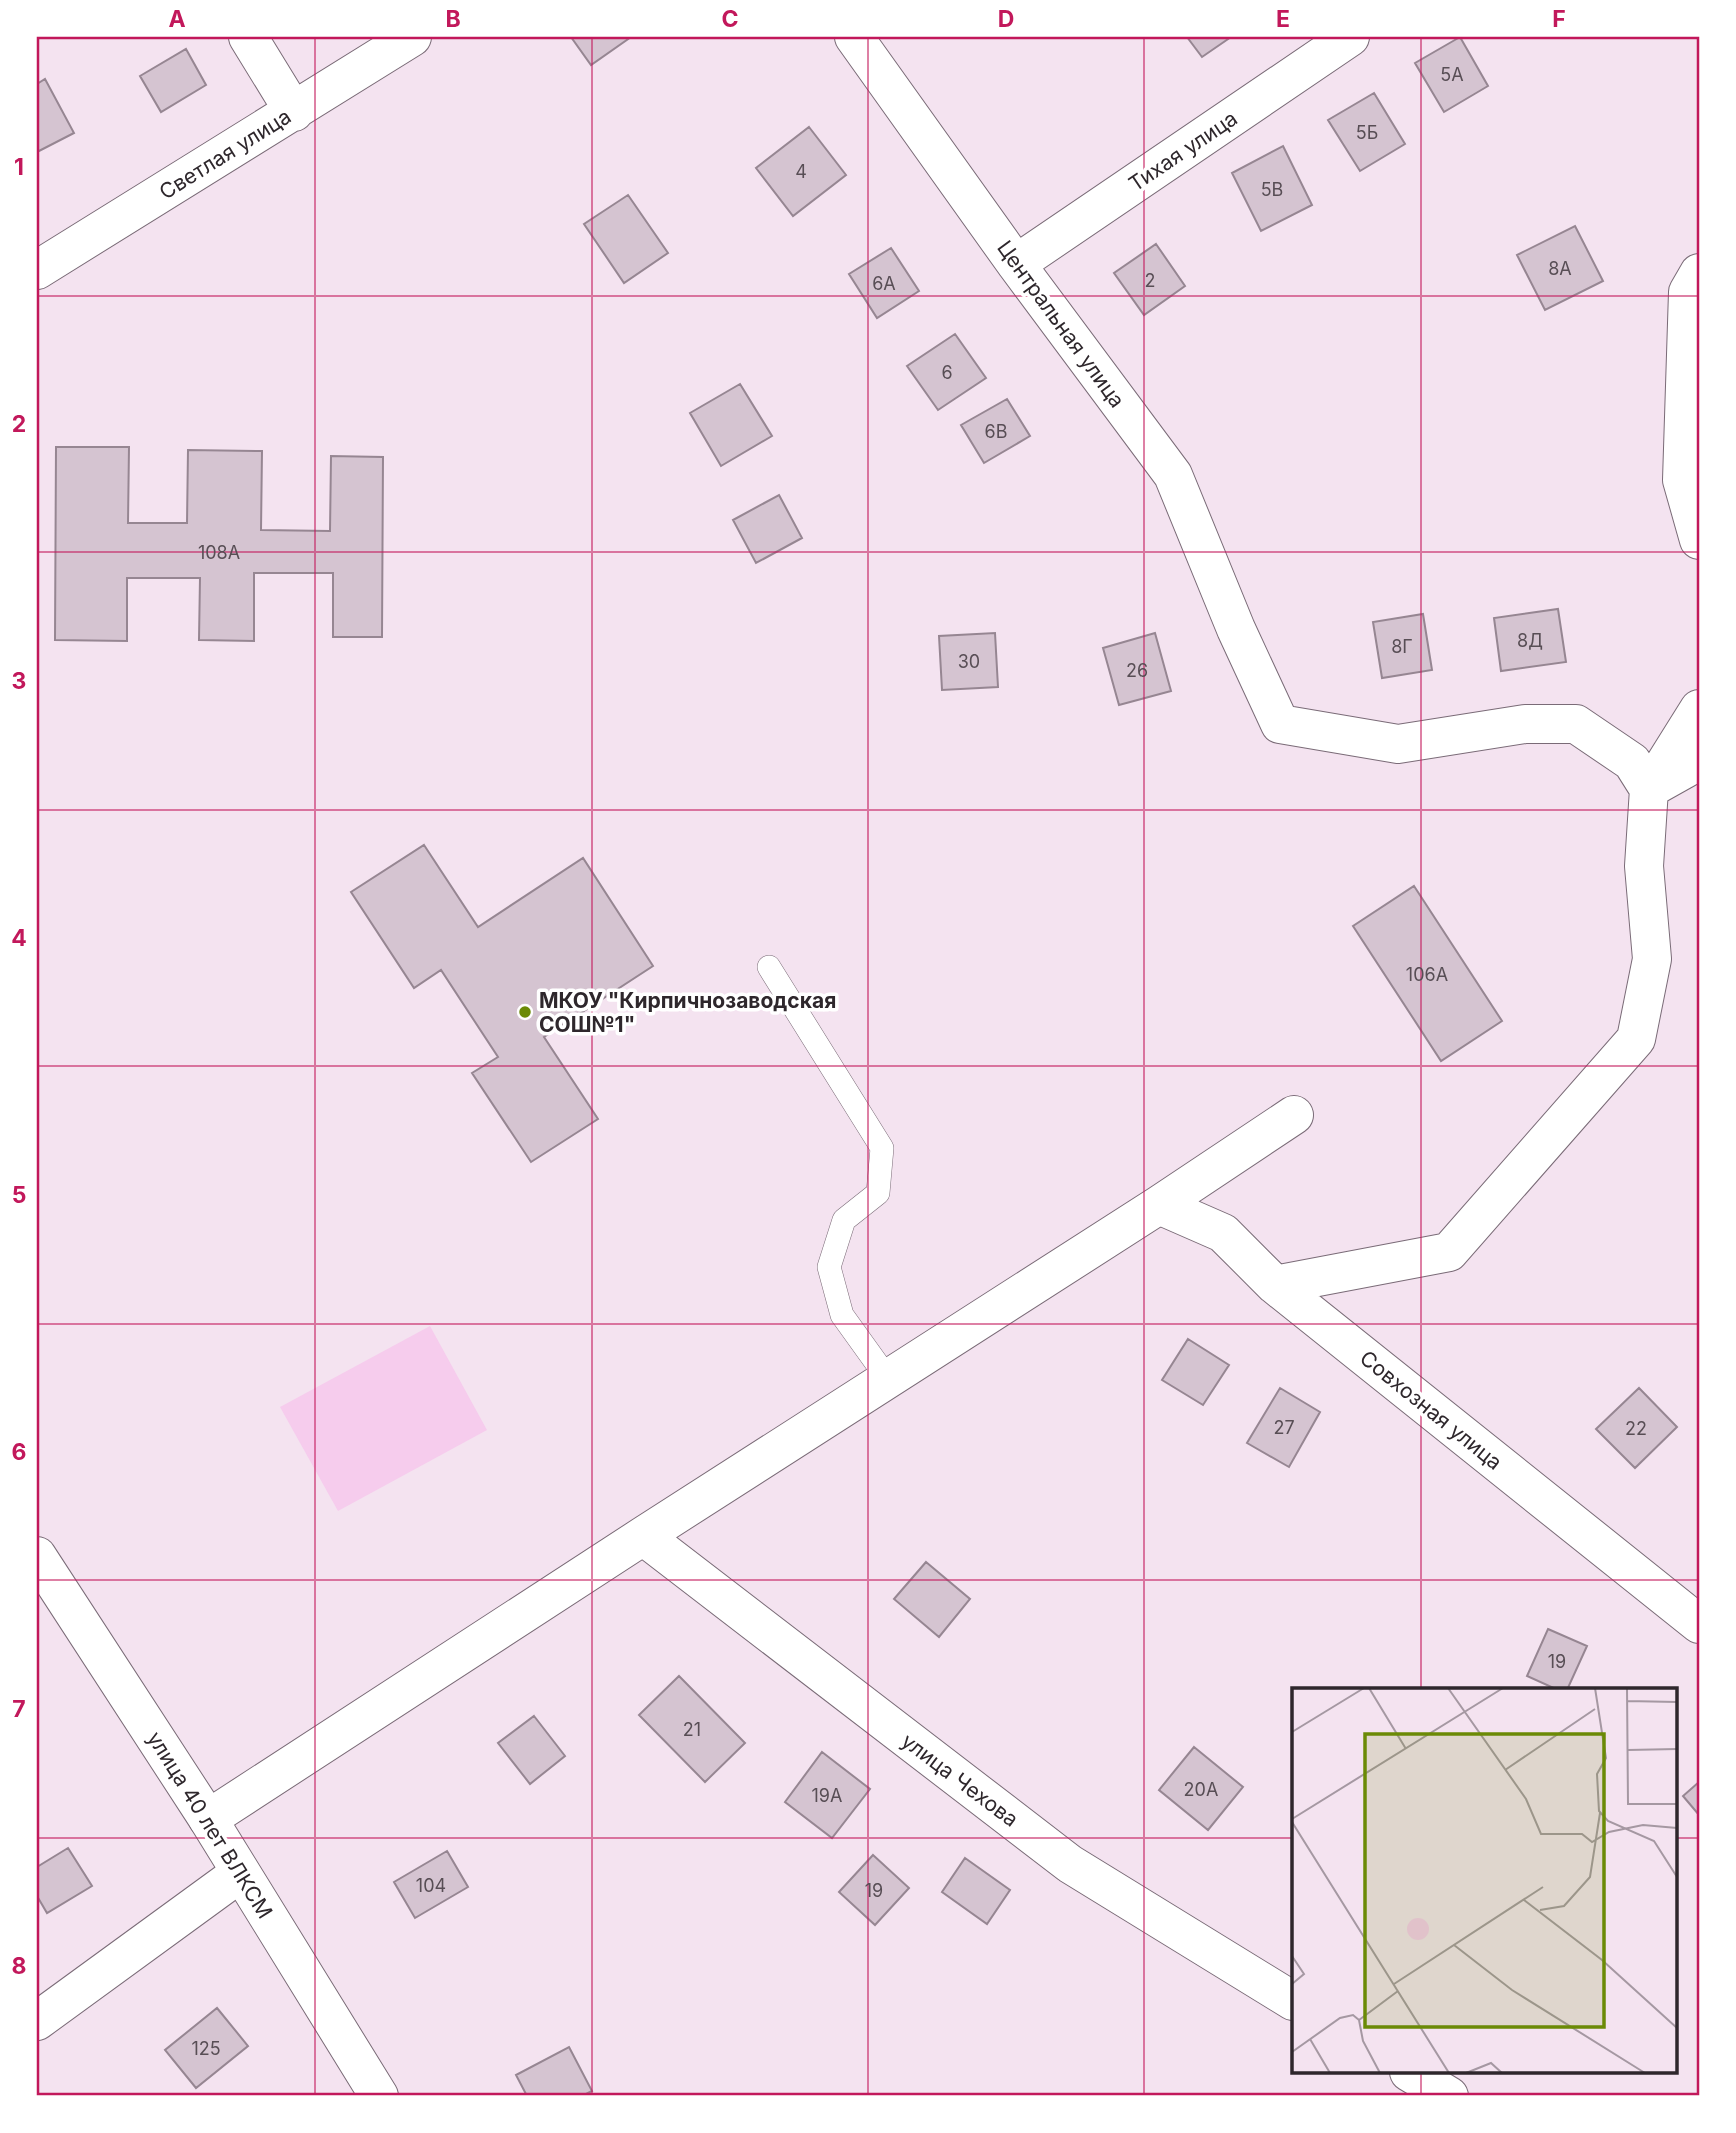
<svg xmlns="http://www.w3.org/2000/svg" width="1736" height="2133" font-family="Inter,sans-serif">
  <style>
    .green { fill: #f6cced }
    .building { fill: #d5c4d1; stroke: #968692; stroke-width: 2 }
    .lines { fill: none; stroke-linecap: round; stroke-linejoin: round }
    .lane-casing { stroke: #7a6b77; stroke-width: 24 }
    .street-casing { stroke: #7a6b77; stroke-width: 40 }
    .secondary-casing { stroke: #7a6b77; stroke-width: 40 }
    .lane { stroke: #fff; stroke-width: 23 }
    .street { stroke: #fff; stroke-width: 38 }
    .secondary { stroke: #fff; stroke-width: 38 }
    .grid { fill: none; stroke: #c2185b; stroke-width: 2; stroke-opacity: 0.55 }
    .poi-dot { fill: #6b8a06; stroke: #fff; stroke-width: 2.5 }
    .labels { text-anchor: middle; dominant-baseline: central; stroke-width: 7; stroke-linejoin: round; paint-order: stroke }
    .number-label { font-size: 18px; fill: #584e55 }
    .street-label { font-size: 21px; fill: #2e272c; stroke: #fff }
    .poi-label { font-size: 21px; font-weight: bold; fill: #2e272c; stroke: #fff; text-anchor: start }
    .inset-road { fill: none; stroke: #a598a2; stroke-width: 2 }
    .view { fill: #6b8a06; fill-opacity: 0.15; stroke: #6b8a06; stroke-width: 3.5 }
    .inset-edge { fill: none; stroke: #2e272c; stroke-width: 3.5 }
    .neatline { fill: none; stroke: #c2185b; stroke-width: 2.5 }
    .grid-label { font-size: 23px; text-anchor: middle; font-weight: bold; fill: #c2185b }
  </style>
  <rect width="100%" height="100%" fill="#f4e3f0"/>
  <path class="green" d="M430,1326l57,104 -149,81 -58,-104z"/>
  <path class="building" d="M571,37h60l-40,28z
    M1187,37h44l-29,20z
    M1460,37l28,49 -44,26 -29,-49z
    M186,49l20,36 -45,27 -21,-36z
    M45,79l29,54 -37,19v-68z
    M1374,93l31,51 -45,27 -32,-51z
    M809,127l37,48 -53,41 -37,-48z
    M1283,146l29,59 -51,26 -29,-58z
    M628,195l40,58 -44,30 -40,-59z
    M1575,226l28,55 -58,29 -28,-55z
    M1156,244l29,42 -41,29 -30,-42z
    M891,248l28,43 -42,27 -28,-44z
    M955,334l31,44 -48,32 -31,-44z
    M740,384l32,52 -51,30 -31,-53z
    M1007,399l23,37 -46,27 -23,-38z
    M56,447h73l-1,76h59l1,-73 74,1 -1,79 69,1 1,-75 52,1 -1,180h-49v-64h-79v68l-55,-1 1,-62h-73v63l-72,-1z
    M779,495l23,43 -46,25 -23,-43z
    M1558,609l8,53 -65,9 -7,-53z
    M1423,614l9,56 -50,8 -9,-56z
    M995,633l3,54 -56,3 -3,-54z
    M1155,633l16,58 -52,14 -16,-57z
    M424,845l54,82 105,-69 70,108 -109,71 54,82 -67,43 -59,-89 26,-16 -57,-87 -27,18 -63,-96z
    M1414,886l88,135 -61,40 -88,-135z
    M1188,1339l41,26 -26,40 -41,-25z
    M1280,1388l40,24 -31,55 -42,-24z
    M1639,1388l38,39 -42,41 -39,-39z
    M926,1562l44,37 -31,38 -45,-38z
    M1548,1629l39,17 -20,44h-9l-31,-14z
    M679,1676l66,67 -40,39 -66,-67z
    M534,1716l31,40 -35,28 -32,-41z
    M1194,1747l49,40 -35,43 -49,-40z
    M822,1752l48,37 -38,49 -47,-36z
    M1699,1782v33l-16,-19z
    M68,1848l24,38 -45,27 -10,-17v-29z
    M447,1851l21,36 -53,31 -21,-36z
    M873,1855l36,33 -34,37 -36,-33z
    M965,1858l45,32 -23,34 -45,-32z
    M217,2008l31,38 -52,42 -31,-38z
    M569,2047l23,44 -10,5h-55l-11,-21z"/>
  <g class="lines">
    <defs>
      <path id="lane" d="M769,967l113,181 -4,45 -34,27 -15,47 13,48 46,64"/>
      <path id="street" d="M248,37l46,75
        M854,37l162,227 157,211 63,154 44,95 118,20 127,-20h51l56,38 17,27 50,-28
        M1016,264l334,-227
        M37,270l375,-233
        M1699,273l-11,19 -6,188 17,60
        M1159,1205l64,28 52,52 424,339
        M1275,1285l174,-33 187,-213 16,-80 -8,-93 5,-77 50,-80
        M643,1536l427,328 223,137
        M208,1819l435,-283 516,-331 135,-90
        M37,2021l203,-148
        M1409,2072l40,24"/>
      <path id="secondary" d="M37,1556l171,263 171,277"/>
    </defs>
    <use href="#lane" class="lane-casing"/>
    <use href="#street" class="street-casing"/>
    <use href="#secondary" class="secondary-casing"/>
    <use href="#lane" class="lane"/>
    <use href="#street" class="street"/>
    <use href="#secondary" class="secondary"/>
  </g>
  <path class="grid" d="M315,37v2059M592,37v2059M868,37v2059M1144,37v2059M1421,37v1653M37,296h1662M37,552h1662M37,810h1662M37,1066h1662M37,1324h1662M37,1580h1662M37,1838h1256M1675,1838h24M1421,2072v24"/>
  <circle class="poi-dot" cx="525" cy="1012" r="7"/>
  <g class="labels">
    <g class="number-label">
      <text x="1452" y="74">5А</text>
      <text x="1367" y="132">5Б</text>
      <text x="801" y="171">4</text>
      <text x="1272" y="189">5В</text>
      <text x="1560" y="268">8А</text>
      <text x="1150" y="280">2</text>
      <text x="884" y="283">6А</text>
      <text x="947" y="372">6</text>
      <text x="996" y="431">6В</text>
      <text x="219" y="552">108А</text>
      <text x="1530" y="640">8Д</text>
      <text x="1402" y="646">8Г</text>
      <text x="969" y="661">30</text>
      <text x="1137" y="670">26</text>
      <text x="1427" y="974">106А</text>
      <text x="1284" y="1427">27</text>
      <text x="1636" y="1428">22</text>
      <text x="1557" y="1661">19</text>
      <text x="692" y="1729">21</text>
      <text x="1201" y="1789">20А</text>
      <text x="827" y="1795">19А</text>
      <text x="431" y="1885">104</text>
      <text x="874" y="1890">19</text>
      <text x="206" y="2048">125</text>
    </g>
    <g class="street-label">
      <text transform="translate(1183 151) rotate(-34)">Тихая улица</text>
      <text transform="translate(225 154) rotate(-32)">Светлая улица</text>
      <text transform="translate(1061 324) rotate(54)">Центральная улица</text>
      <text transform="translate(1431 1410) rotate(39)">Совхозная улица</text>
      <text transform="translate(960 1780) rotate(37)">улица Чехова</text>
      <text transform="translate(210 1825) rotate(58)">улица 40 лет ВЛКСМ</text>
    </g>
    <g class="poi-label">
      <text x="539" y="1000">МКОУ "Кирпичнозаводская<tspan x="539" dy="24">СОШ№1"</tspan></text>
    </g>
  </g>
  <g transform="translate(1292 1688)">
    <rect width="385" height="385" fill="#f4e3f0"/>
    <path d="M115 241a11 11 0 1 1 22 0a11 11 0 1 1-22 0Z" fill="#f6cced"/>
    <path class="inset-road" d="M77,0l37,61M156,0l78,111 15,35h41l10,8 17,-10 34,-7 34,3M303,0l11,70 -9,16 2,37 9,10 46,20 23,36M335,0l1,116h49M335,13l50,1M0,44l72,-44M336,62l49,-1M213,82l90,-61M0,131l211,-131M0,134l157,251M232,212l78,60 75,68M248,222l24,-4 26,-29 10,-64M162,257l58,45 133,83M0,268l12,18 -12,10M102,296l149,-97M67,332l4,21 17,32M18,351l20,34M0,364l48,-34 13,-3 6,5 39,-29M174,385l25,-10 11,10"/>
    <path class="view" d="M73,46h239v293h-239z"/>
    <rect width="385" height="385" class="inset-edge"/>
  </g>
  <rect width="1736" height="2133" fill="none" stroke="#ffffff" stroke-width="77"/>
  <rect x="38" y="38" width="1660" height="2056" class="neatline"/>
  <g class="grid-label">
    <text x="177" y="27">A</text>
    <text x="453" y="27">B</text>
    <text x="730" y="27">C</text>
    <text x="1006" y="27">D</text>
    <text x="1283" y="27">E</text>
    <text x="1559" y="27">F</text>
    <text x="19" y="175">1</text>
    <text x="19" y="432">2</text>
    <text x="19" y="689">3</text>
    <text x="19" y="946">4</text>
    <text x="19" y="1203">5</text>
    <text x="19" y="1460">6</text>
    <text x="19" y="1717">7</text>
    <text x="19" y="1974">8</text>
  </g>
</svg>
